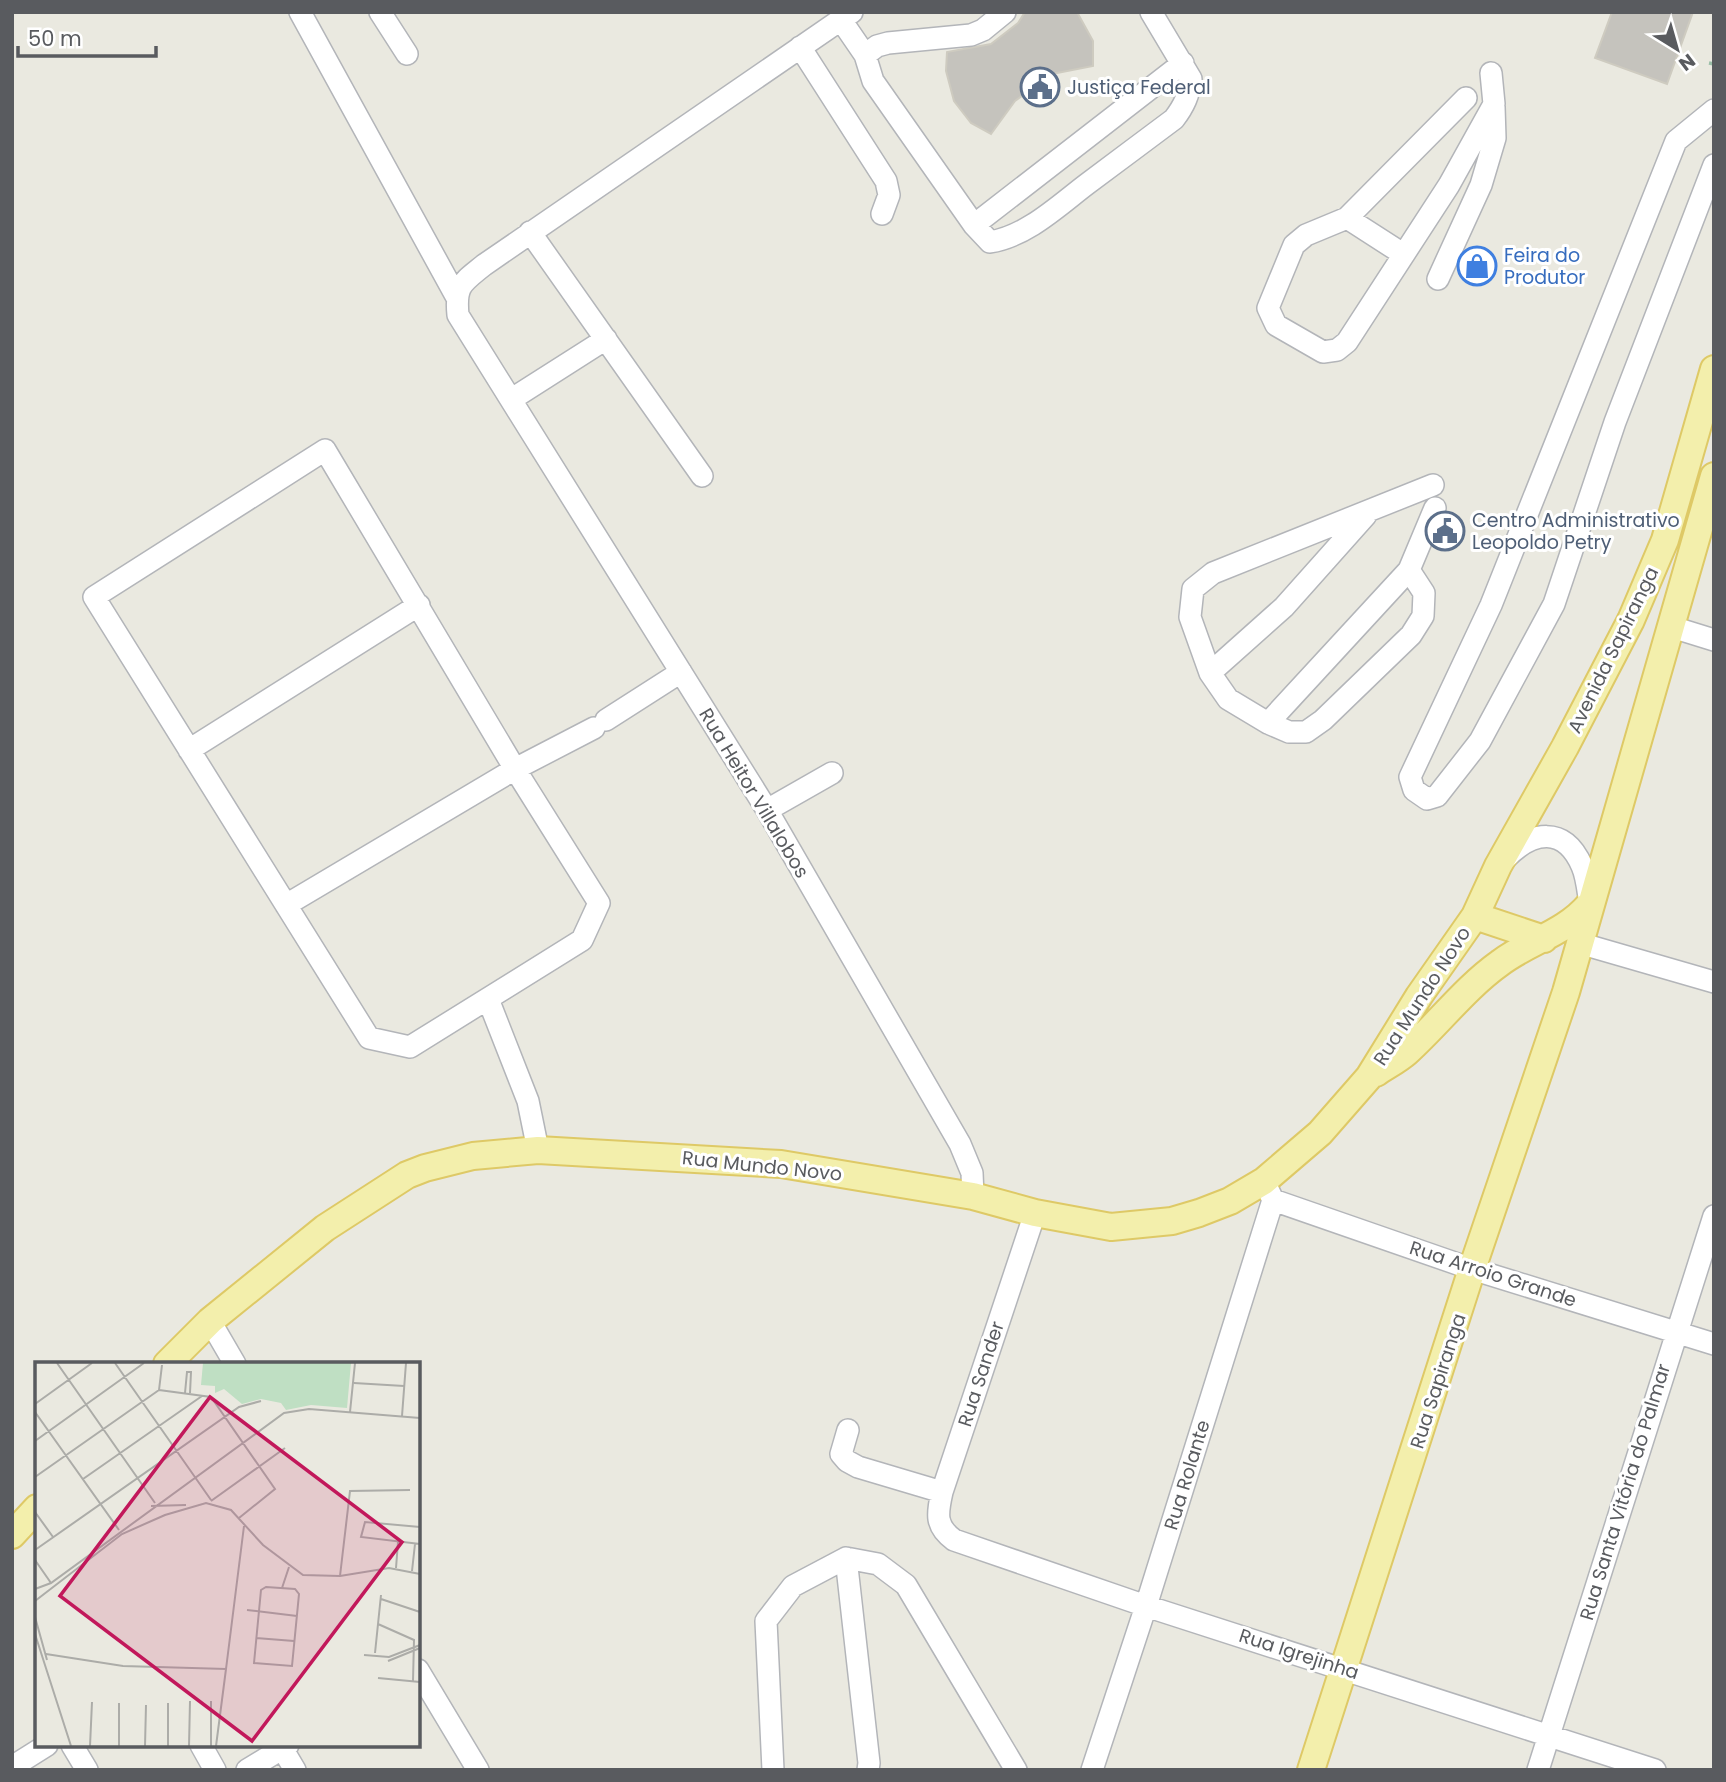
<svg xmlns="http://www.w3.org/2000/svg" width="1726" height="1782" font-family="Poppins,sans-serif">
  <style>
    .building { fill: #c5c3bd; stroke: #cecbc0; stroke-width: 2 }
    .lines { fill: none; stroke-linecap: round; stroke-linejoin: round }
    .minor-casing { stroke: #b3b5b9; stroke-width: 24 }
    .major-casing { stroke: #dec966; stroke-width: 30 }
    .path { stroke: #9abfa8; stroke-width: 3.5; stroke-dasharray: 7 3.5; stroke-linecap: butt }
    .minor { stroke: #fff; stroke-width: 21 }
    .major { stroke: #f3efac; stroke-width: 26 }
    .labels { text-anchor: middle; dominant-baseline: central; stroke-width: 6; stroke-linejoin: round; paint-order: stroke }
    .service-label { font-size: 19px; fill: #4e5e75; stroke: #fff; text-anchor: start }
    .shop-label { font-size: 19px; fill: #366cbe; stroke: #fff; text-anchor: start }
    .street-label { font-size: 19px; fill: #595b5f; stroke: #fff }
    .inset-road { fill: none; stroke: #acaca8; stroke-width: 2 }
    .view { fill: #c2185b; fill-opacity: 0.15; stroke: #c2185b; stroke-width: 3.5 }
    .inset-edge { fill: none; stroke: #595b5f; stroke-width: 3.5 }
  </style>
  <rect width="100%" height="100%" fill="#eae9e0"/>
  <path class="building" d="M1025,12h52l16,29v25l-41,8 -37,27 -24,33 -20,-11 -17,-22 -8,-30 1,-19 44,-8 27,-21z
    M1612,12h81l-26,72 -72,-26z"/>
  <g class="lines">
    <defs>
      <path id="minor" d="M300,12l156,284
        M380,12l27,42
        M852,12l-368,253c-22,18 -29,20 -26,50l309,495 193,334 12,29 1,23
        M841,20l24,35 8,26 101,144 16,17c37,-6 68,-36 97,-58 29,-22 58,-43 87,-65 10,-13 15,-24 17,-40l-40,-67
        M800,47l86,134 3,14 -7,19
        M865,55l12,-9 11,-3 83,-8 12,-5 22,-18
        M1466,98l-119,120 -41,17 -12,10 -26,63 8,17 47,27 14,-2 10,-8 102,-157 45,-81 -3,-31
        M1714,110l-38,31 -185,464 -81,172 4,13 13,9 10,-3 43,-55 74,-137 61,-182 99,-257
        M1347,218l56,36
        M974,225l209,-162
        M530,232l172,244
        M1438,279l43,-94 14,-47 -1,-31
        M512,399l94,-60
        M325,450l190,319 84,134 -17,37 -172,107 -41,-9 -275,-441z
        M1409,570l15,23 -1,23 -12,19 -88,85 -17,12h-17l-21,-9 -40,-24 -18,-26 -20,-56 3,-28 20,-16 220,-88
        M1672,627l42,13
        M1210,673l74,-66 82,-92
        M606,720l75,-48
        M1268,723l141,-153 26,-62
        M189,750l230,-145
        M767,810l65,-37
        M1505,859c27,-28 59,-34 77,7 5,11 6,26 8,38
        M286,905l229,-136 79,-41
        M1579,943l135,39
        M488,999l40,102 10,49
        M1273,1200l199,69 242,75
        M1035,1213l-93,279c-5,22 -7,34 12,48l192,66 509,164
        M210,1321l25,43
        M848,1430l-7,24 6,7 11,6 84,25
        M846,1558l23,205 -1,7
        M418,1670l60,100
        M72,1745l15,25
        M201,1745l14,25
        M282,1748l13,22
        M12,1767l35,-22
        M247,1770l41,-25
        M773,1770l-7,-149 27,-35 53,-28 32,6 28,21 110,185
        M1092,1770l54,-164 127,-406 -9,-19
        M1538,1770l176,-554"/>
      <path id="major" d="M1475,916l69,23
        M1376,1073c10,-7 22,-13 31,-21 32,-29 58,-64 93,-89 29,-22 64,-29 89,-58
        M167,1364l43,-43 115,-93 82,-53 18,-7 48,-12 65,-6 243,14 192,32 62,17 76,14 61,-6 27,-8 31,-12 34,-20 56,-48 49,-56 50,-81 56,-80 23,-50 67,-119 66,-127 34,-80 49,-171
        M12,1535l25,-27
        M1311,1770l161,-501 94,-277 148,-516"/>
    </defs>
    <use href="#minor" class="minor-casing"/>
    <use href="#major" class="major-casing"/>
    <path class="path" d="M1709,63l5,1"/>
    <use href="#minor" class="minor"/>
    <use href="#major" class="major"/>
  </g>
  <defs>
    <symbol id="civic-ring" viewBox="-11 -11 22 22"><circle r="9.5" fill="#fff" stroke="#5c6f8a" stroke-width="1.5"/><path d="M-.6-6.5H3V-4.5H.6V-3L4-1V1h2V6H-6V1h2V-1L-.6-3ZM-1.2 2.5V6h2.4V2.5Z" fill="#5c6f8a"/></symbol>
    <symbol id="shop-ring" viewBox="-11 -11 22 22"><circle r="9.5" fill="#fff" stroke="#3f7fe0" stroke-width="1.5"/><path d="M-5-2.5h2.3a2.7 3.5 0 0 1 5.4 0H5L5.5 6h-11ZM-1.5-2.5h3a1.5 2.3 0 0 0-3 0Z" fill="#3f7fe0"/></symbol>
  </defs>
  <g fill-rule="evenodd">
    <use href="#civic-ring" x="1018" y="65" width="44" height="44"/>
    <use href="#shop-ring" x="1455" y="244" width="44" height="44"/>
    <use href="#civic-ring" x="1423" y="509" width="44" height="44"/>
  </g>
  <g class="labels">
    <g class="service-label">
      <text x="1067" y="87">Justiça Federal</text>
      <text x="1472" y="520">Centro Administrativo<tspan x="1472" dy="22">Leopoldo Petry</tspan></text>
    </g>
    <g class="shop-label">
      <text x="1504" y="255">Feira do<tspan x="1504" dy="22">Produtor</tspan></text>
    </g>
    <g class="street-label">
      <text transform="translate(1613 650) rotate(-64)">Avenida Sapiranga</text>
      <text transform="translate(754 793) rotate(59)">Rua Heitor Villalobos</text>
      <text transform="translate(1422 996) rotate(-57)">Rua Mundo Novo</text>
      <text transform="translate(762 1166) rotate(6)">Rua Mundo Novo</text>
      <text transform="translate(1493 1274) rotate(18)">Rua Arroio Grande</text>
      <text transform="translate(981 1374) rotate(-72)">Rua Sander</text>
      <text transform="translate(1438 1381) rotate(-72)">Rua Sapiranga</text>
      <text transform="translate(1187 1475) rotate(-73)">Rua Rolante</text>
      <text transform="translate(1625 1492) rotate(-73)">Rua Santa Vitória do Palmar</text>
      <text transform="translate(1299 1654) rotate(18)">Rua Igrejinha</text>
    </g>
  </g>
  <g transform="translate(35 1362)">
    <rect width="385" height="385" fill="#eae9e0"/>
    <path d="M168,1h148l-4,45 -36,-3 -25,5 -5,-7 -20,-4 -19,5 -18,-15 -9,4v-7l-14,-1z" fill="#bfdfc3"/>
    <path class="inset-road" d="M22,1l98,140M80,1l96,137M319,21l50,3M124,28l52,7 64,92 -36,29M124,28l3,-25M150,31l2,-21h4l-1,21M0,42l57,-41M0,50l84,118M315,50l5,-49M367,54l4,-53M0,79l109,-78M0,115l124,-87M48,117l119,-83M176,139l74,-53M116,144l35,-1M0,150l18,25M385,165l-55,-5 -4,15 59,7M0,188l204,-143 22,-6M0,198l16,23M361,206l2,-26M377,209l3,-27M305,214l10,-85 60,-1M231,225l29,2 4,5 -7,72 -38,-3 7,-73zM247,226l7,-21M0,227l16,-6 233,-170 25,-4 111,9M346,237l39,13M0,239l87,-67 43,-19 41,-12 25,7 32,35 40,30 37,1 49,-8 31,6M212,248l50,6M0,255l12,43M343,262l36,16 -1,41M0,272l36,112M221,276l38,3M340,291l6,-58M11,292l77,12 103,3 18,-143M329,293l25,2 31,-12M353,299l32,-13M343,316l42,4M84,341v43M133,341v43M55,384l2,-44M110,384l1,-41M154,384l1,-45M176,384v-45M181,384l10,-77"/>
    <path class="view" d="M175,35l192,145 -150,199 -192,-145z"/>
    <rect width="385" height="385" class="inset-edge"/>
  </g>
  <rect width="1726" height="1782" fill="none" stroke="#595b5f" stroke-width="28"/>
  <g transform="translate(1677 49) rotate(143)" stroke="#ffffff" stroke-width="5" paint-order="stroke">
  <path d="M0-5L12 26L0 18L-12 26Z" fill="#595b5f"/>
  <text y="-10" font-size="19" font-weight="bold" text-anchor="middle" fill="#595b5f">N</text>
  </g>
  <path d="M18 46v10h138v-10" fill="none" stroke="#595b5f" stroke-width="3.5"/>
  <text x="28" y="46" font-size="21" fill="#595b5f" stroke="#ffffff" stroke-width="5" paint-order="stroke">50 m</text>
</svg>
